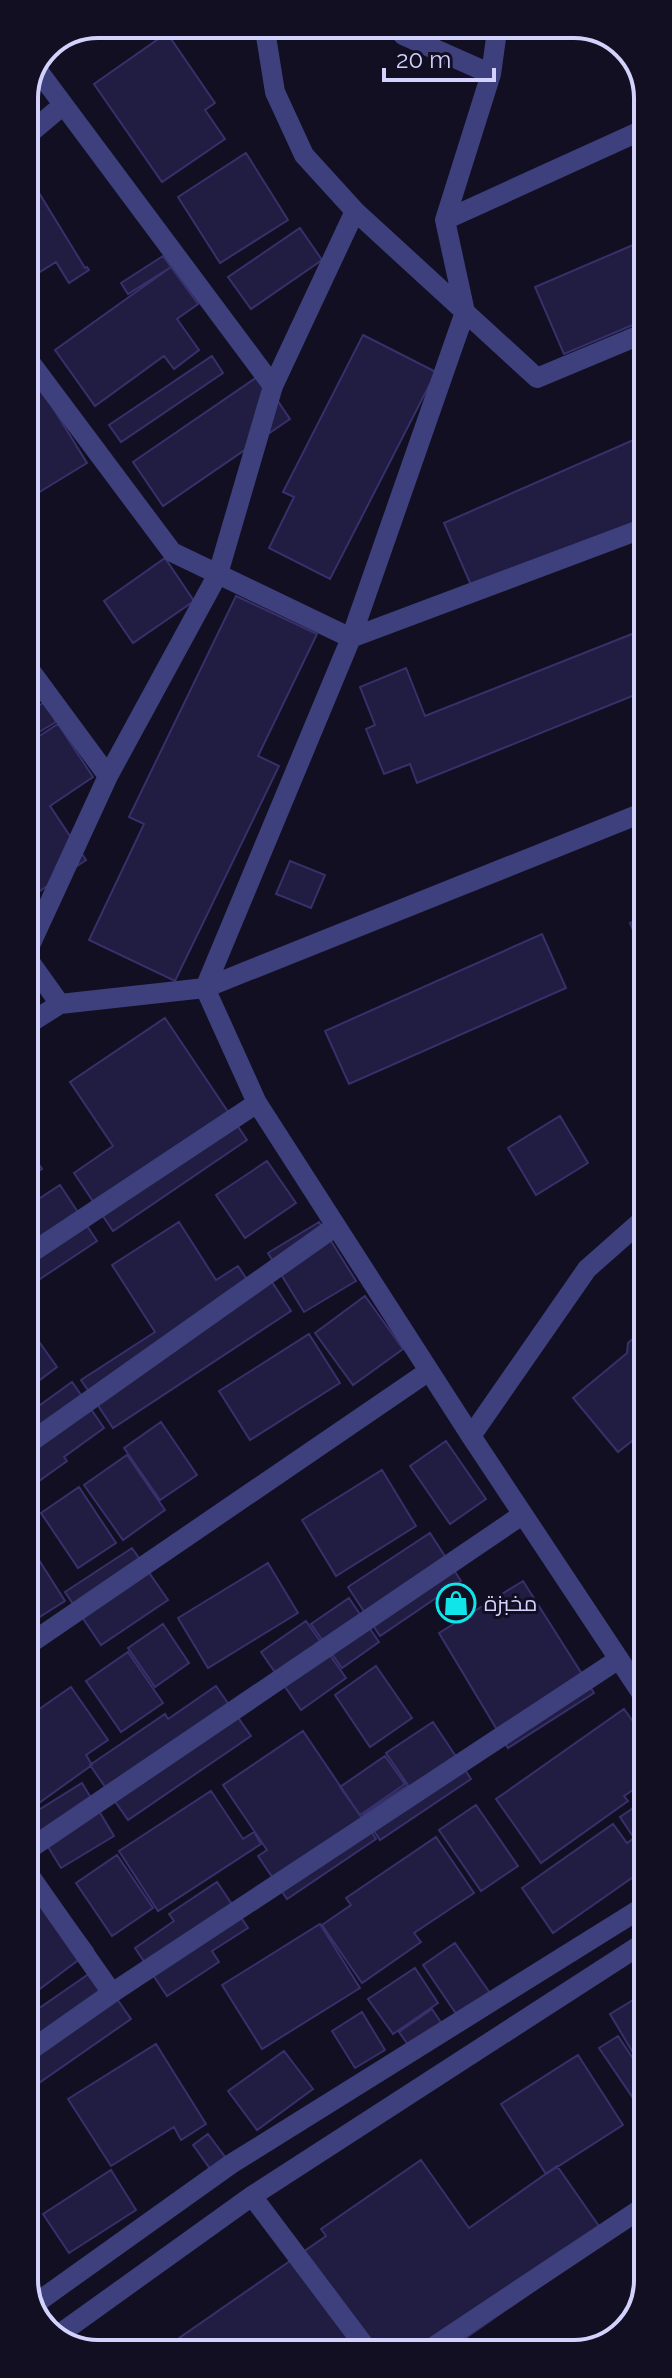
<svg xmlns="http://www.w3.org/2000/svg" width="672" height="2378" font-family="Raleway,Cairo,sans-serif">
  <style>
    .building { fill: #211c41; stroke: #37306b; stroke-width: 2 }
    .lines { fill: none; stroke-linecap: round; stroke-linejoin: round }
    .minor { stroke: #3d407d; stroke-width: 20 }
    .labels { text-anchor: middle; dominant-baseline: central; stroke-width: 6; stroke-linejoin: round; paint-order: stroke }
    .poi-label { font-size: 22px; fill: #d3d2fc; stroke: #110f21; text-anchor: start }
    .rim { fill: none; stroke: #d3d2fc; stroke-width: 4 }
  </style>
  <rect width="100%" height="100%" fill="#110f21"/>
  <path class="building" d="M167,33l48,70 -10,7 20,29 -63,43 -68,-98z
    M246,153l42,67 -68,43 -42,-66z
    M36,188l49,80 2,-1 2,3 -20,13 -13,-21 -32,20v-87z
    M300,228l22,32 -71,49 -23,-32z
    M647,239v80l-83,35 -29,-67z
    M163,256l8,11 -43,27 -7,-11z
    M171,267l27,37 -21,15 22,31 -25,19 -10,-13 -69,50 -40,-56z
    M363,335l73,37 -106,207 -61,-31 25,-51 -11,-5z
    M212,356l11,17 -102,69 -12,-17z
    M32,374l55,89 -54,33 -9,-14v-103z
    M260,375l30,44 -127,87 -30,-44z
    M647,434v83l-173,75 -30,-69z
    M165,558l29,43 -61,42 -29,-42z
    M236,596l81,38 -59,122 21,10 -104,215 -86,-41 55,-116 -15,-7z
    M647,628v62l-230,93 -7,-19 -26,10 -18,-45 9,-4 -15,-38 46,-19 19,48z
    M24,687l12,17 -12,7z
    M45,702l11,20 -32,19v-27z
    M58,724l35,53 -43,29 36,54 -61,41 -1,-155z
    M290,861l35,14 -14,33 -35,-14z
    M647,915v48l-17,-40z
    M542,934l24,54 -217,96 -24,-53z
    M25,965l15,22 -15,11z
    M165,1018l82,122 -134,91 -39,-58 39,-27 -43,-64z
    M560,1116l28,47 -52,32 -28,-47z
    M25,1143l17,26 -17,11z
    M267,1161l29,42 -51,35 -29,-43z
    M60,1185l37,56 -72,48v-81z
    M179,1222l37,58 22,-14 12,18 16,-11 25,38 -178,117 -32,-48 74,-48 -43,-67z
    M319,1222l37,59 -52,31 -36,-59z
    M365,1296l38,53 -50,36 -38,-52z
    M25,1322l32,45 -29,22 12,16 32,-23 32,46 -40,29 3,4 -42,30z
    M647,1327v109l-10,1 -19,15 -45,-54 54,-45 1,-10z
    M309,1334l31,49 -90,57 -31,-49z
    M161,1422l36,53 -37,25 -36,-52z
    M446,1441l40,58 -36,25 -40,-58z
    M127,1455l38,55 -42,30 -39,-55z
    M382,1470l34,56 -80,50 -34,-56z
    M79,1487l37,56 -38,25 -37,-55z
    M430,1533l31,48 -81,55 -32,-49z
    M25,1538l40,63 -32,20 -8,-13z
    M132,1548l36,52 -67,45 -36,-53z
    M268,1563l30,50 -90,55 -30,-50z
    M523,1581l71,112 -86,55 -69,-115z
    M349,1598l30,44 -37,26 -31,-44z
    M306,1621l40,57 -45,32 -40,-58z
    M163,1624l26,39 -34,24 -27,-39z
    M128,1652l35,51 -42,29 -35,-51z
    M376,1666l36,52 -42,29 -35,-52z
    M216,1686l35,50 -123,84 -38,-55 75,-51 3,5z
    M71,1687l37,53 -22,15 6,10 -67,48v-94z
    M624,1709l24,33v38l-24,16 4,5 -87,62 -45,-64z
    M433,1722l38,57 -91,61 -17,-25 45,-30 -22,-32z
    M303,1731l73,108 -89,60 -29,-43 9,-6 -44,-65z
    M385,1756l20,28 -45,31 -20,-28z
    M82,1783l32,53 -53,32 -32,-52z
    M211,1791l32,48 11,-7 7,12 -103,67 -39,-60z
    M642,1802l6,9v45l-7,5 5,7 -93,65 -31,-45 91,-64 14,19 7,-5 -14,-21z
    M476,1805l42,61 -37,25 -42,-61z
    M436,1837l38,56 -60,40 7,9 -59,41 -40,-58 29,-20 -5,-7z
    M117,1855l36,53 -41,28 -36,-53z
    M217,1882l31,46 -36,23 7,11 -52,34 -32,-48 39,-27 -5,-7z
    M54,1897l39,52 -56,42 -12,-15v-58z
    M320,1924l40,64 -98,61 -40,-64z
    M455,1943l35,50 -33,22 -34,-50z
    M415,1968l23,35 -45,31 -25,-35z
    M96,1969l35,50 -95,66 -11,-15v-52z
    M648,1991v87l-38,-64z
    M432,2009l12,18 -33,22 -12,-17z
    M362,2012l23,38 -30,18 -23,-37z
    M618,2036l30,45v7l-15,10 -34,-50z
    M156,2044l50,80 -25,16 -7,-13 -63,39 -43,-67z
    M284,2051l29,38 -56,41 -29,-39z
    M578,2055l45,70 -77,49 -45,-70z
    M208,2134l18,24 -15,12 -18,-25z
    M421,2160l48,68 88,-62 51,73 -164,114h-264l-8,-10 154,-107 -5,-7z
    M111,2170l25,40 -67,43 -26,-39z"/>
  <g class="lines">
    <path class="minor" d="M264,24l11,68 29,63 51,56 110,101 -114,326 -146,350 52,115 214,333 177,267
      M394,24l9,11 88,39
      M498,24l-7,50 -46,146 20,92 72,66 110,-46
      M36,68l237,318
      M24,138l38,-32
      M445,220l202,-92
      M24,354l148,198 179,86 296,-111
      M24,662l84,114
      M25,955l35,49
      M25,956l83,-180 110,-202 55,-188 82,-175
      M25,1026l35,-22 145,-16 442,-177
      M25,1257l232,-154
      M471,1436l116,-167 60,-53
      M25,1446l311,-220
      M25,1647l404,-276
      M25,1852l497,-337
      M25,1869l87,124
      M25,2054l87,-61 507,-334
      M252,2196l118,157
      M32,2306l199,-142 417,-260
      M54,2338l198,-142 396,-256
      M424,2353l224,-149"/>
  </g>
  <defs>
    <symbol id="shop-ring" viewBox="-11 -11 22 22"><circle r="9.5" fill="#110f21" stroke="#10e5e9" stroke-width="1.5"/><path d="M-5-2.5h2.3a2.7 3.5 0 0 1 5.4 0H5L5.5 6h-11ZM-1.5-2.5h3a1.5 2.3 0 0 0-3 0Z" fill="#10e5e9"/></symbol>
  </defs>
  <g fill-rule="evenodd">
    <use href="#shop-ring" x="434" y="1581" width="44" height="44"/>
  </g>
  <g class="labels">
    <g class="poi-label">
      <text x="484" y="1603">مخبزة</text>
    </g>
  </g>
  <path d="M0 0H672V2378H0ZM98 38H574A60 60 0 0 1 634 98V2280A60 60 0 0 1 574 2340H98A60 60 0 0 1 38 2280V98A60 60 0 0 1 98 38Z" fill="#110f21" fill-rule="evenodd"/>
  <path class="rim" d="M98 38H574A60 60 0 0 1 634 98V2280A60 60 0 0 1 574 2340H98A60 60 0 0 1 38 2280V98A60 60 0 0 1 98 38Z"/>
  <path d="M384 68v12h110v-12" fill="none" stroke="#d3d2fc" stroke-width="4"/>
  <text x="396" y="68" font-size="24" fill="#d3d2fc" stroke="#110f21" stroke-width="6" paint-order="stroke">20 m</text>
</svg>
